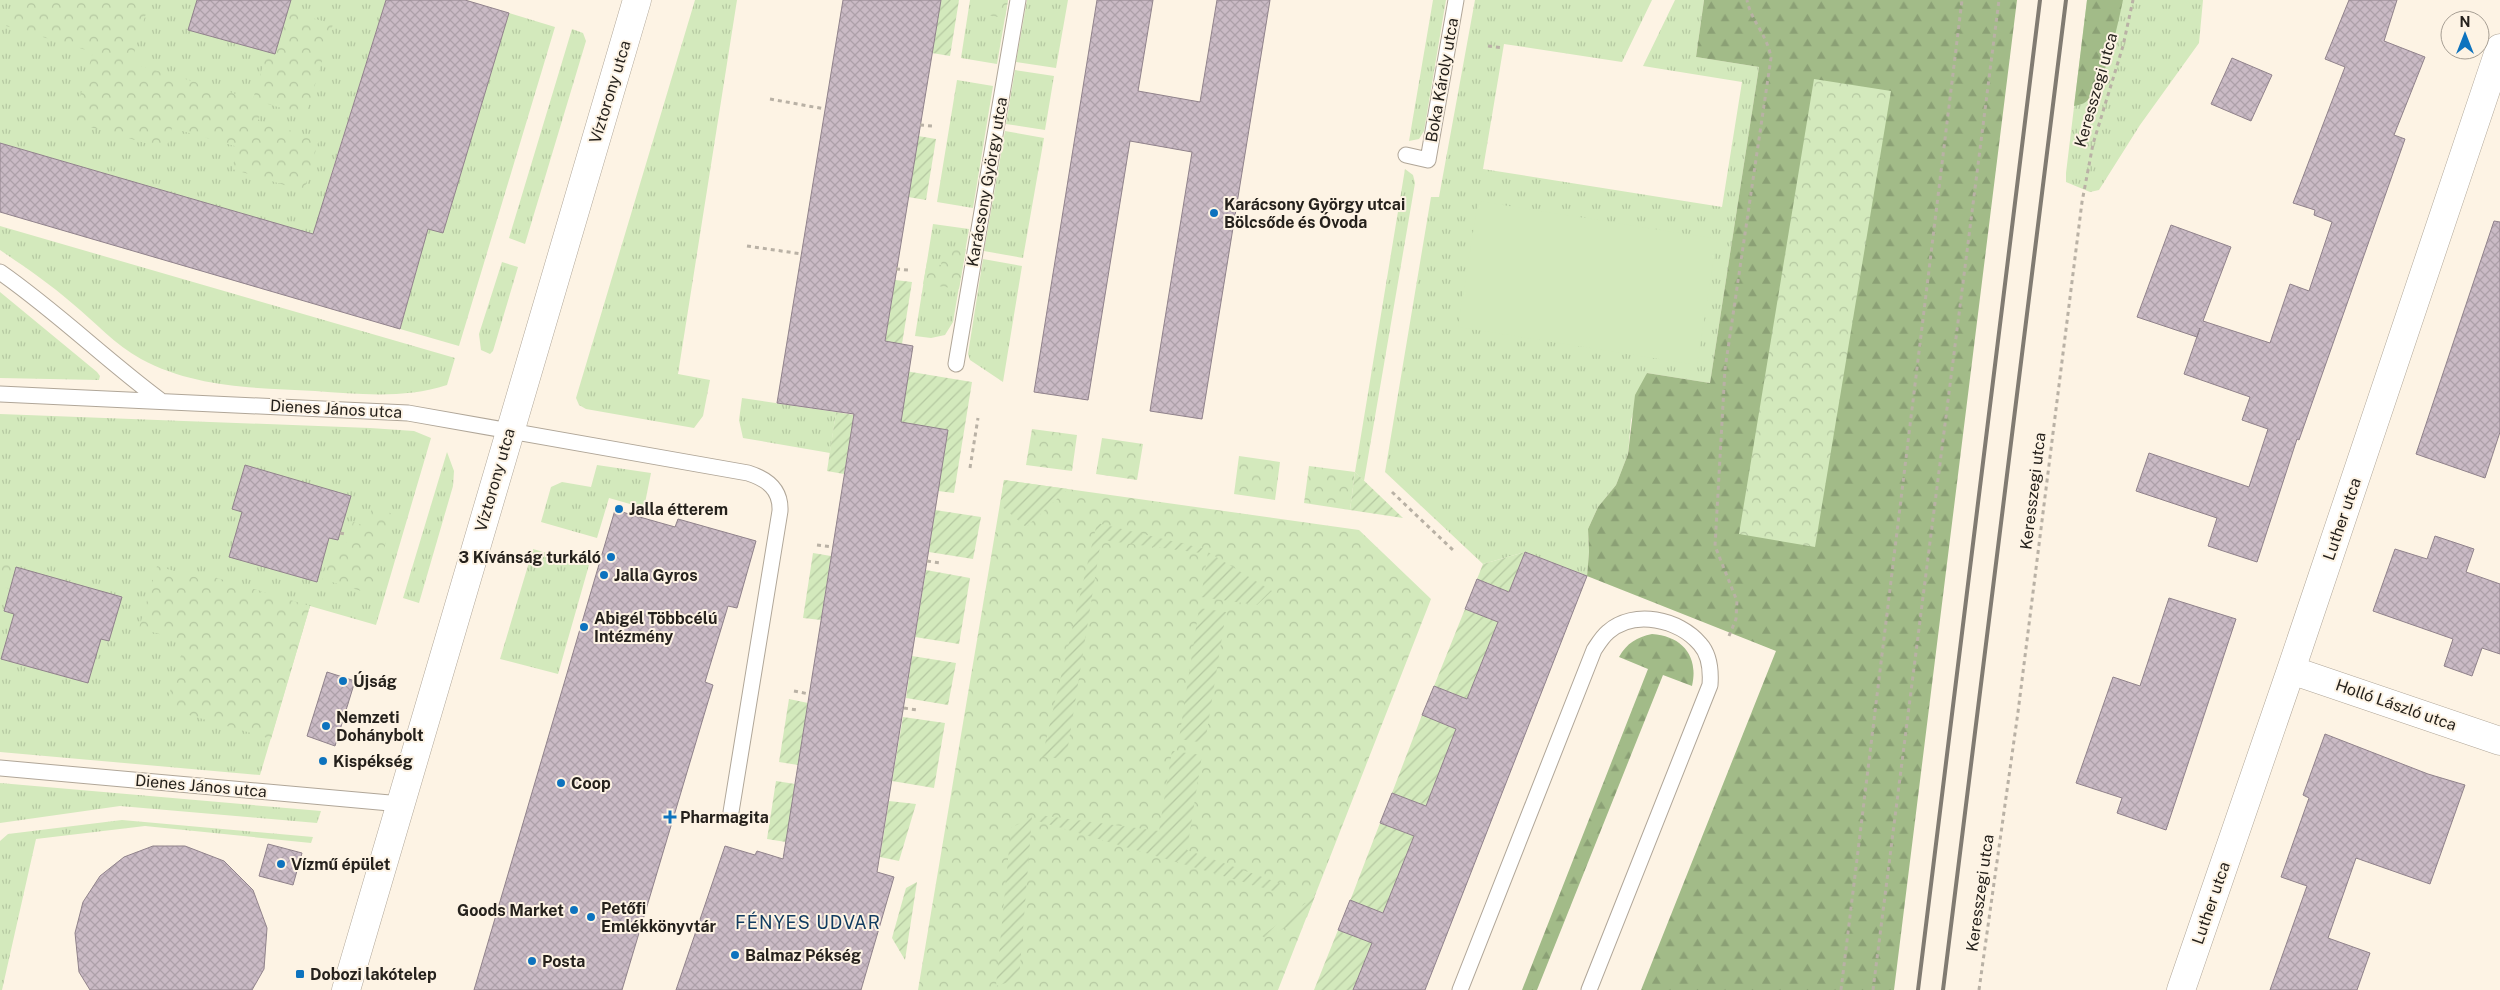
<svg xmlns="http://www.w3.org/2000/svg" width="2500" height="990" font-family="'Public Sans',sans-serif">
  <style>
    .grass { fill: url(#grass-tufts) }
    .forest { fill: url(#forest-firs) }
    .park { fill: url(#park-crowns) }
    .garden { fill: url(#garden-furrows) }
    .pitch { fill: #d3e9bc }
    .building { fill: url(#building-cross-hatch); stroke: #90828b }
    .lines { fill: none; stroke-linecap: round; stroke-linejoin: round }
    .service-casing { stroke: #b0a698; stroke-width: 17 }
    .minor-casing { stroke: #b0a698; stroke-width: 29 }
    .path { stroke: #b9b1a5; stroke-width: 3; stroke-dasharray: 4 4; stroke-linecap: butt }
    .service { stroke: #fff; stroke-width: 15 }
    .minor { stroke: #fff; stroke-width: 28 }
    .rail { stroke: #817b72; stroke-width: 4 }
    .poi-dot { fill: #0d73be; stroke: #fdf3e4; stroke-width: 2 }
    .labels { text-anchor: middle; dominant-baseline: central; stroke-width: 4; stroke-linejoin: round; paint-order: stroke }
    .street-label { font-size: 16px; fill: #25211c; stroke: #fdf3e4 }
    .poi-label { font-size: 16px; font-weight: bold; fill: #25211c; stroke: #fdf3e4; text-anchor: start }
    .neighbourhood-label { font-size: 18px; letter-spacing: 1px; fill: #103b60; stroke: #fdf3e4 }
  </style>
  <defs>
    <pattern id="grass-tufts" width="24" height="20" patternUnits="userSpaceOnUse" patternTransform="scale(1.25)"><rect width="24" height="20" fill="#d3e9bc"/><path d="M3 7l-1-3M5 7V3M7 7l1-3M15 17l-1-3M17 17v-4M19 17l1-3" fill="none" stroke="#b5c8a1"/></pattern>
    <pattern id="forest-firs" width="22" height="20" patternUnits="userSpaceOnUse" patternTransform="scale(1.25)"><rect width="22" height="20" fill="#a2bb88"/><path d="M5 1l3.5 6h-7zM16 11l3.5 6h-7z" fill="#8ba075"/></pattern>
    <pattern id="park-crowns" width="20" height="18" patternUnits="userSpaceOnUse" patternTransform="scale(1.25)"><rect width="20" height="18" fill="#d3e9bc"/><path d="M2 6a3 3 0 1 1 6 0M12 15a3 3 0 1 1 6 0" fill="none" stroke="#b5c8a1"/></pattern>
    <pattern id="garden-furrows" width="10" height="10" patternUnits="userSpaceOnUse" patternTransform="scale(1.25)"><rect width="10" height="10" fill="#d3e9bc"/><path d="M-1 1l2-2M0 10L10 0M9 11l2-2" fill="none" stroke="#b5c8a1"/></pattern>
    <pattern id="building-cross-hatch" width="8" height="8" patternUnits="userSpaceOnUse" patternTransform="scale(1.25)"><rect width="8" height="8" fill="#cabac5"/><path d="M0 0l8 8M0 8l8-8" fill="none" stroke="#ada0a9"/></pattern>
  </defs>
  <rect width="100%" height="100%" fill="#fdf3e4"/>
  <path class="grass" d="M0,0h386l-61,194 118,39 66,-220 46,14 -96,319 -59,-17 18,-64 -418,-122z
    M695,0h42l-59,374 32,6 -7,36 -9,12 -108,-19 -7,-4 -3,-7z
    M970,0h38l-11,64 -36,-6z
    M1027,0h41l-12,68 -40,-6z
    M1433,0h13l-22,131 -5,8 -10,2z
    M1475,0h177l-30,62 -118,-18 -21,125 239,38 20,-125 -99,-16 32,-66h29l-8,57 63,10 -49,316 -63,-10 -16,47 -3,34 -12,31 -18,22 -10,22 1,23 -2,24 -62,-24 -42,12 -98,-92 46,-275h8z
    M2087,0h116l-4,43 -59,82 -41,65 -9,2 -24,-10v-9z
    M572,29l11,4 3,8 -61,203 -16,-6z
    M1015,70l39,6 -9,54 -39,-6z
    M957,80l36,6 -20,122 -36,-6z
    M1005,131l39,7 -21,120 -39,-7z
    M1405,169l8,6 2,8 -51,298 -9,-9z
    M933,224l36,5 -16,93 -8,13 -14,3 -16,-2z
    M0,226l455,132 -8,27c-43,14 -88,9 -132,6 -60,-3 -120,-3 -174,-32 -26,-14 -46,-37 -68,-55 -23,-20 -48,-37 -73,-54z
    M983,259l39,7 -19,116 -33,-22 -2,-6z
    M502,262l16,5 -25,84 -3,3 -9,-4 -2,-16z
    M0,292l97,80 3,4 -1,4 -99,-2z
    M742,398l94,14 -6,41 -87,-15 -4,-18z
    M0,414l370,14 44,3 17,7 -55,187 -66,-19 -50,169 -260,-23z
    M447,452l7,19 -1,15 -34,117 -16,-5z
    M597,465l54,8 -7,35 -35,-10 -12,40 -56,-16 10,-35 11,-5 29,5z
    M533,549l56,16 -31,109 -58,-15z
    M0,783l321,28 -4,12 -197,-17 -120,17z
    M122,820l191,17 -2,6 -166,-17 -109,13 -34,151h-2v-149l8,-7z"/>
  <path class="forest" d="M1704,0h313l-123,990h-253l135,-339 -189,-75 2,-24 -1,-23 10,-22 18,-22 12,-31 7,-59 12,-22 63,10 49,-316 -63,-10z
    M2087,0h36c-5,24 -17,80 -32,97 -5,6 -10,8 -17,9z
    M1652,634c30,2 47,22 40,52l-29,-11 -126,315h-15l126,-321 -29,-12c8,-14 18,-20 33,-23z"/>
  <path class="park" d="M14,0h136l-19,63 122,36 14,-47 8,2 13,-43 45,13 -27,91 -42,-12 -6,18 61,18 -15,52 -72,-22 6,-22 -66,-19 -6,21 -93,-27 20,-70 -87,-26z
    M987,0h21l-3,18 -20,-3z
    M1814,79l77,12 -76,456 -76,-13z
    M944,246l22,3 -7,40 -36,-5 4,-22 14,3z
    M1032,429l45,6 -5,36 -46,-6z
    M1102,438l41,6 -6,36 -41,-6z
    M1239,456l41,6 -5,38 -41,-6z
    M1309,466l46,6 -5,38 -46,-7z
    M1004,480l355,50 72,69 -153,391h-360z
    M372,508l22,6 -23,80 -49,-15 9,-30 13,3 9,-30 13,4z
    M0,562l16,5 -6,22 -10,-3z
    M157,566l45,13 2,-5 106,32 -39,133 -106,-31 20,-66 -46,-14z"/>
  <path class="garden" d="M941,0h18l-9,56 -18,-3z
    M918,136l18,3 -10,61 -18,-3z
    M895,280l17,2 -10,62 -17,-2z
    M881,367l91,15 -18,111 -16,-2 10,-61 -76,-12z
    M836,412l18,3 -10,59 -17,-3z
    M1355,472l48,46 -53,-8z
    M1004,480l64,9 -42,38 -26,-22z
    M935,510l46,7 -8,42 -44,-7z
    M1097,523l108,26 -4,4 -100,-13 -35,219 -24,-2z
    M1208,552l64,39 -15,14 -56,-8z
    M1525,552l-16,40 -32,-13 6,-15z
    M813,553l18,3 -10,64 -18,-2z
    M926,570l44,8 -11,66 -44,-7z
    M1199,608l27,4 -21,131 -26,-4z
    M1465,609l33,13 -31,77 -33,-13z
    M912,656l44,7 -8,42 -42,-7z
    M789,699l19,4 -10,62 -19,-3z
    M1422,715l34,14 -30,77 -34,-13z
    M903,717l42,6 -11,65 -42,-7z
    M1172,751l30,4 -15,95 100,36 -10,6 -239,-71 1,-6 120,16z
    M776,781l19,3 -9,58 -19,-3z
    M889,801l27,3 -17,57 -19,-4z
    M1032,817l-13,162 -23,7 15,-158z
    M1380,823l34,13 -31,77 -33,-12z
    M917,882l-12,78 -13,-22 14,-50z
    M1315,896l-8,21 -42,21 -3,-2z
    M1338,930l34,13 -19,47h-39z"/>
  <path class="pitch" d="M1478,201l239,38 -20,126 -239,-38z"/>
  <path class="building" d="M197,0h94l-16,54 -87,-24z
    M386,0h79l44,13 -66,220 -15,-4 -28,100 -400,-117v-69l313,91z
    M843,0h98l-56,341 28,5 -12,76 47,8 -71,442 17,5 -33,113h-185l49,-144 30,9 2,-4 26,8 71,-445 -77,-11z
    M1097,0h56l-15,91 62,11 17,-102h53l-68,419 -52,-8 42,-259 -62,-11 -42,259 -54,-8z
    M2349,0h48l-13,41 41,16 -31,78 11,4 -106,301 -2,-1 -40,123 -49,-16 9,-28 -81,-27 13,-38 100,34 19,-58 -26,-9 8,-23 -66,-23 16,-46 -3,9 -60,-20 34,-92 60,22 -28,74 67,22 20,-59 19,7 23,-69 -18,-7 1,-5 -22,-7 52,-136 -20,-8z
    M2232,58l40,17 -21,46 -40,-17z
    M2494,221l6,1v210l-15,46 -69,-24z
    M245,465l106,31 -13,44 -9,-2 -12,44 -88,-25 13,-45 -10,-3z
    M615,510l60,17 3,-8 78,22 -19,67 -9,-2 -23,76 8,3 -91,305h-148z
    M2435,536l39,13 -8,23 34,12v70l-18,-6 -10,28 -28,-10 9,-27 -80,-28 22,-62 32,10z
    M1525,552l62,24 -162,414h-72l19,-47 -34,-13 12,-30 33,13 31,-77 -34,-13 12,-30 34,13 30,-77 -34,-14 12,-29 33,13 31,-77 -33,-13 12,-30 32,13z
    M16,567l106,30 -13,44 -8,-2 -13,44 -87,-24 13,-45 -10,-3z
    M2169,598l67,21 -70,211 -49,-17 5,-15 -46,-15 37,-106 27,9z
    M327,672l28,9 -20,65 -28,-10z
    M2325,734l103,40 37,11 -35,99 -74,-26 -28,80 42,15 -13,37h-87l37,-104 -26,-9 28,-79 -6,-3z
    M268,844l34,9 -9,32 -34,-9z
    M153,846h32l39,15 29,29 14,38 -3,41 -12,21h-162l-11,-18 -4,-39 8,-31 17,-26 24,-19z"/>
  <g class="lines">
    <defs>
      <path id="service" d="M1406,155l22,5 28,-160
        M0,272c56,39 105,87 160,128
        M956,364l62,-364
        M0,394l408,19 340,60c19,6 33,16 32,38l-49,301
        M0,768l401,36
        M1460,990l134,-340c4,-6 8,-13 14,-18 26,-23 71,-13 92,12 10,11 11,27 10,41l-121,305"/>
      <path id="minor" d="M2291,670l209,71
        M346,990l291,-990
        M2181,990l110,-320 209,-622"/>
    </defs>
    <use href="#service" class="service-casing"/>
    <use href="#minor" class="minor-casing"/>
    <path class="path" d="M1488,46l15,2
      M770,99l55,10
      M920,125l12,1
      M747,246l55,8
      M896,269l12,1
      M970,468l8,-50
      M1392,492l63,60
      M340,533l5,1
      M817,545l16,2
      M927,561l13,2
      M1729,636l7,-17 1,-18 -22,-55 10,-177 46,-311c-3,-22 -20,-37 -24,-58
      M794,691l15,3
      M904,708l13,2
      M1841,990l121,-990
      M1873,990l126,-990
      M1979,990l39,-278 64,-510 11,-58 30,-98 10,-46"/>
    <use href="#service" class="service"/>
    <use href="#minor" class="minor"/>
    <path class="rail" d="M1918,990l122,-990
      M1943,990l123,-990"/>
  </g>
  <g class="poi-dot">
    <circle cx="1214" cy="213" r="5"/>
    <circle cx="619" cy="509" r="5"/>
    <circle cx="611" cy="557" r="5"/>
    <circle cx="604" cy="575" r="5"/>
    <circle cx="584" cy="627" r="5"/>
    <circle cx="343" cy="681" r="5"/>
    <circle cx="326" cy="726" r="5"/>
    <circle cx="323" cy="761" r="5"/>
    <circle cx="561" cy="783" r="5"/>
    <path d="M667.5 809.5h5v5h5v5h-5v5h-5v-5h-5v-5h5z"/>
    <circle cx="281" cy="864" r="5"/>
    <circle cx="574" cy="910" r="5"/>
    <circle cx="591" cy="917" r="5"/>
    <circle cx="735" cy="955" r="5"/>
    <circle cx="532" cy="961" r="5"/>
    <rect x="295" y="969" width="10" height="10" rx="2.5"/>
  </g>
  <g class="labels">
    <g class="street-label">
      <text transform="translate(1442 80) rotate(-80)">Boka Károly utca</text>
      <text transform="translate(2096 90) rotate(-74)">Keresszegi utca</text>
      <text transform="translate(610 92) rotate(-73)">Víztorony utca</text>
      <text transform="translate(987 182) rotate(-80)">Karácsony György utca</text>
      <text transform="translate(336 409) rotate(3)">Dienes János utca</text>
      <text transform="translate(495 480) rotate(-74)">Víztorony utca</text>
      <text transform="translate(2033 491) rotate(-83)">Keresszegi utca</text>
      <text transform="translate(2342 519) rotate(-71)">Luther utca</text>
      <text transform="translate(2396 705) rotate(19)">Holló László utca</text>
      <text transform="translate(201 786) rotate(5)">Dienes János utca</text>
      <text transform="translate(1980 893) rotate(-82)">Keresszegi utca</text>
      <text transform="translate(2211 903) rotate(-71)">Luther utca</text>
    </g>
    <g class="poi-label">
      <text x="1224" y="204">Karácsony György utcai<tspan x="1224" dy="18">Bölcsőde és Óvoda</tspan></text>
      <text x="629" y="509">Jalla étterem</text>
      <text x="601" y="557" text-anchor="end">3 Kívánság turkáló</text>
      <text x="614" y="575">Jalla Gyros</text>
      <text x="594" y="618">Abigél Többcélú<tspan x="594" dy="18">Intézmény</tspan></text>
      <text x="353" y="681">Újság</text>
      <text x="336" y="717">Nemzeti<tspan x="336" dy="18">Dohánybolt</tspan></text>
      <text x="333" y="761">Kispékség</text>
      <text x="571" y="783">Coop</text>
      <text x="680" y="817">Pharmagita</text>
      <text x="291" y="864">Vízmű épület</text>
      <text x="601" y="908">Petőfi<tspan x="601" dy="18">Emlékkönyvtár</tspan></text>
      <text x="564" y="910" text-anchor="end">Goods Market</text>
      <text x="745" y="955">Balmaz Pékség</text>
      <text x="542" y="961">Posta</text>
      <text x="310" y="974">Dobozi lakótelep</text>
    </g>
    <g class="neighbourhood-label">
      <text x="808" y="922">FÉNYES UDVAR</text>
    </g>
  </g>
  <g transform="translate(2465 35)"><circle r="24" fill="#fdf3e4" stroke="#a79f94"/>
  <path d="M0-4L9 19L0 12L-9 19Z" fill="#0d73be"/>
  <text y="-8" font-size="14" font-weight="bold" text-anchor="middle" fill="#25211c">N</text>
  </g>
</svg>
